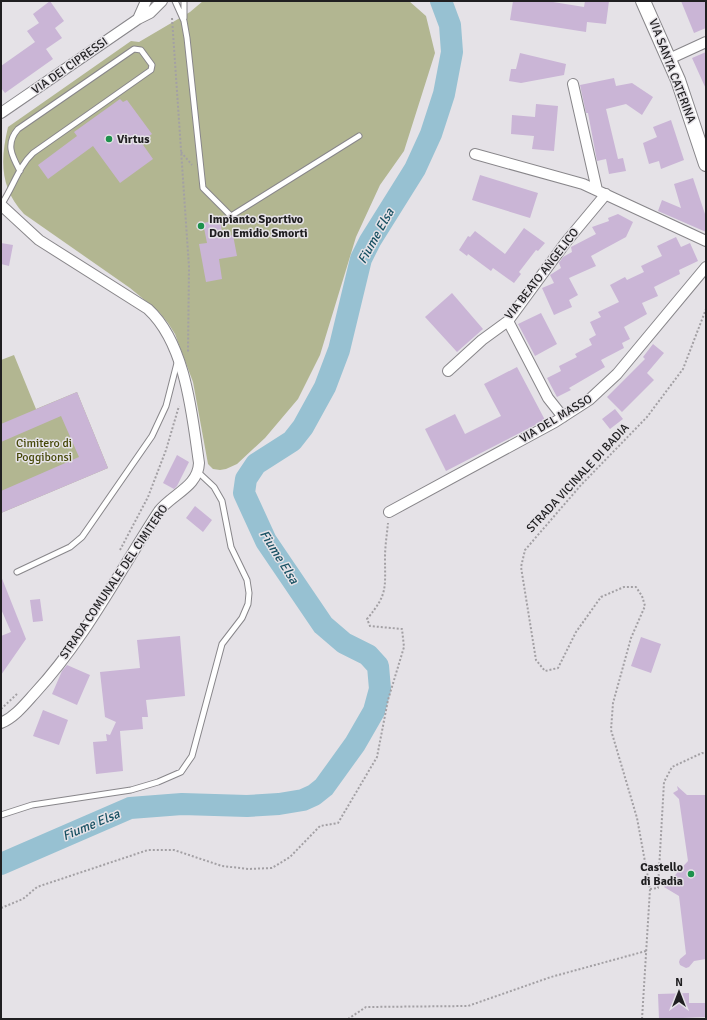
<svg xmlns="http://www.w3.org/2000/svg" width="707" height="1020" font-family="Signika,sans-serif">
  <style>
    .green { fill: #b2b691 }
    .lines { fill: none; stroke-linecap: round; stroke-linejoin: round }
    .river { stroke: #97c1d2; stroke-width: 22 }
    .building { fill: #cab5d6 }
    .lane-casing { stroke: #88868a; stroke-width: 7 }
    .street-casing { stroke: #88868a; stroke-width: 12 }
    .secondary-casing { stroke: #88868a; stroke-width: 16 }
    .path { stroke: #a3a0a4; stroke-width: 2; stroke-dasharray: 2 2; stroke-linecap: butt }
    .lane { stroke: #fff; stroke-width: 5 }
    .street { stroke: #fff; stroke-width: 10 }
    .secondary { stroke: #fff; stroke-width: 14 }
    .poi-dot { fill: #1d914c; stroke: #e5e2e7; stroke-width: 1.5 }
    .labels { text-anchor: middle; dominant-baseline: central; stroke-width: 3; stroke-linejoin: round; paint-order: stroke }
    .street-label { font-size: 12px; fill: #201f21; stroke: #e5e2e7 }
    .poi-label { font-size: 12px; font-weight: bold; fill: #201f21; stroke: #e5e2e7; text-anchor: start }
    .park-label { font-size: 12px; fill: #454707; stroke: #e5e2e7 }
    .water-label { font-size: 13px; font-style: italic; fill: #175062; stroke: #e5e2e7 }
  </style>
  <rect width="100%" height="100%" fill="#e5e2e7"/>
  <path class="green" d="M203,1h206l17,15 9,37 -31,98 -24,34 -24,52 -36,118 -22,44 -33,39 -28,26 -11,5 -6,1 -7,-1 -5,-5 -15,-82 -18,-48 -7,-11 -9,-11 -29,-24 -106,-74c-24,-26 -24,-53 -16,-87l123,-86 8,1 51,-30z
    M14,355l22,54 41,-17 31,76 -107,45v-153z"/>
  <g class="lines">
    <path class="river" d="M1,864l129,-56 52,-4 65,2 32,-2 24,-4 11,-5 10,-8 31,-43 19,-33 6,-22 -2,-23 -10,-11 -24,-12 -21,-18 -57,-84 -22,-48 2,-14 10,-15 36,-23 11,-14 22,-40 14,-37 22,-91 9,-18 45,-72 16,-35 13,-40 8,-42 -2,-27 -9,-24"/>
  </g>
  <path class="building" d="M50,1l14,20 -9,7 7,10 -16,11 7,10 -48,34 -4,-5v-22l34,-24 -8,-11 12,-8 -6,-9z
    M513,1h34l37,6 1,-6h24l-3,23 -19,-2 -1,10 -76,-12z
    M681,1h25v27l-12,5z
    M706,52v37l-14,-31z
    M520,53l46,11 -2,11 -43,8 -12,-2 2,-12h5z
    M614,78l2,8 16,-3 21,14 -11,18 -16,-11 -20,5 12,50 5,-1 3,13 -17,3 -3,-15 -9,2 -9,-48h-2l-6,-28z
    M120,99l3,3 4,-2 25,34 -11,8 12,17 -33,24 -27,-37 -45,33 -10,-14 39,-29 -3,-4z
    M536,104l22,2 -4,45 -22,-2 2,-13 -23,-2 1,-19 23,2z
    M671,120l13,40 -23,9 -2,-8 -10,3 -6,-21 14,-6 -4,-10z
    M480,175l58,18 -8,25 -58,-18z
    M693,178l13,39v15l-48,-21 4,-11 19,8 -7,-24z
    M618,214l15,8 -7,15 -35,19 5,10 -27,12 9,17 -9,5 3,7 -18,8 -12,-27 12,-5 -4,-8 11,-7 -2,-5 4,-6 9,-5 -1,-5 25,-13 -4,-7 17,-6 -1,-3z
    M220,220l3,17 10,-2 4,21 -18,3 3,20 -16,3 -7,-38 8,-1 -4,-20z
    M524,228l21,15 -7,8 -2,-1 -17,22 2,2 -7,9 -21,-15 -2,3 -23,-17 -1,2 -8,-6 9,-14 2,1 5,-6 30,23z
    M676,237l5,10 9,-4 8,18 -19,9 1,4 -26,13 4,9 -16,7 5,11 -23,13 6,12 -8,4 2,5 -23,12 4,7 -36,21 2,2 -14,7 -10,-19 14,-7 -2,-5 18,-9 -2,-3 17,-9 -3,-6 7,-4 -6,-13 11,-5 -3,-5 21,-10 -9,-17 15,-8 2,3 17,-8 -3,-6 21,-10 -5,-10z
    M1,243l12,2 -4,21 -8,-2z
    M452,293l31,36 -26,23 -32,-35z
    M541,313l16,31 -22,12 -17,-32z
    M653,344l11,9 -17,20 7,7 -32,32 -15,-15 38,-38 -2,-2z
    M517,367l28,53 -99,51 -21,-42 30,-15 10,20 36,-18 -17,-32z
    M77,392l31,76 -107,45v-22l78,-34 -18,-41 -60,26v-18z
    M615,409l8,10 -13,10 -8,-10z
    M177,455l12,7 -12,24 -3,3 -11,-6z
    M195,506l17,14 -9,12 -17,-14z
    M1,576l25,63 -25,36v-39l10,-4 -10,-23z
    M40,599l3,22 -10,1 -3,-22z
    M180,636l5,60 -39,4 2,17h-6l1,12 -23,2 3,40 -27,3 -3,-32 14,-1 -1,-7 4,1 6,-13 -11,-5 -5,-45 40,-4 -3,-28z
    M641,637l20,7 -10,29 -20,-7z
    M67,665l23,10 -13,30 -25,-11 10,-23z
    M43,710l25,10 -9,25 -26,-9z
    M677,786l10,9h19v164l-12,2 -5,6 -3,1 -6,-3 -1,-3 1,-3 6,-5 -7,-58 -15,-9 24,-26 -9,-62 -6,-6 5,-3z
    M689,993v10h17v14l-47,2 -1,-25z"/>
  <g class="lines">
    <defs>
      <path id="lane" d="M175,1l9,20 3,17 16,150 28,28 128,-80
        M184,1v17
        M1,205c12,-17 17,-38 32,-52l118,-83 1,-5 -11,-15 -7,-1 -116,80c-13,15 -6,27 2,42
        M17,572l53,-25 12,-10 70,-101 14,-30 11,-43
        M1,815l31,-10 99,-15 27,-8 23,-10 11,-16 30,-112 20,-26 6,-14 1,-11 -2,-13 -16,-33 -9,-46 -8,-14 -16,-15"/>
      <path id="street" d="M138,19l8,-18
        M669,59l37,-17
        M573,84l24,106
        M1,113l137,-94 12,-6 12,-12
        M475,154l108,30 123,57
        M1,205l38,35 109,69c38,35 44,106 51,154 -1,24 -27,31 -40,48 -40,61 -74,128 -124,182 -10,11 -20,24 -34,30
        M508,321l40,77 15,19
        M448,371l34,-31 26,-19 58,-79 40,-48
        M389,512l166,-90 34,-22 28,-26 89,-107"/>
      <path id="secondary" d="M643,1l35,79 28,84"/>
    </defs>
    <use href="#lane" class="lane-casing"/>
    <use href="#street" class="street-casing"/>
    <use href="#secondary" class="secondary-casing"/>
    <path class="path" d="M172,18l17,249 -1,86
      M181,152l11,13
      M120,550l28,-53 18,-47 13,-44
      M1,709l16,-15
      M650,889l8,-1 6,-106 8,-15 30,-14 4,1
      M1,908l22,-9 14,-12 111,-37h26l48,16 27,3 23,-1 18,-11 30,-31 18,-3 39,-66 11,-57 16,-53 -2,-18 -32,-3 -3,-7c21,-25 18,-31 18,-61 0,-12 2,-24 3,-35
      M348,1019l18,-12 102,-1 83,-29 95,-26
      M642,1019l8,-130 -13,-71 -26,-88 2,-27 18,-65 14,-32 -3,-10 -6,-9h-12l-23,10 -25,35 -18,36 -13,3 -9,-11 -15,-93 4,-17 56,-65 66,-68 36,-48 23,-60"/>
    <use href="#lane" class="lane"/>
    <use href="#street" class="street"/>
    <use href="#secondary" class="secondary"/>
  </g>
  <g class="poi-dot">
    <circle cx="109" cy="139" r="4"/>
    <circle cx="201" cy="226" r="4"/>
    <circle cx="691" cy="874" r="4"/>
  </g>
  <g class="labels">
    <g class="street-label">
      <text transform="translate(70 66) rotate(-35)">VIA DEI CIPRESSI</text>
      <text transform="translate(672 71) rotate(69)">VIA SANTA CATERINA</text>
      <text transform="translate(542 274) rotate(-52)">VIA BEATO ANGELICO</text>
      <text transform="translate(556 419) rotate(-31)">VIA DEL MASSO</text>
      <text transform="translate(578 478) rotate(-47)">STRADA VICINALE DI BADIA</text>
      <text transform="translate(114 582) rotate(-56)">STRADA COMUNALE DEL CIMITERO</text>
    </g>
    <g class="poi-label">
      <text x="117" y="139">Virtus</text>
      <text x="209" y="219">Impianto Sportivo<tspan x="209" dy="14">Don Emidio Smorti</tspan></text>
      <text x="683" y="867" text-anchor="end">Castello<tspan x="683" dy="14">di Badia</tspan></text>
    </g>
    <g class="park-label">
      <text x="44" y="443">Cimitero di<tspan x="44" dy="14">Poggibonsi</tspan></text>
    </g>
    <g class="water-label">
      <text transform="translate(376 236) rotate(-61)">Fiume Elsa</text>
      <text transform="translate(279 557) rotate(58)">Fiume Elsa</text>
      <text transform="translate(91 825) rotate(-23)">Fiume Elsa</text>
    </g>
  </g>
  <rect width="707" height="1020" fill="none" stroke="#201f21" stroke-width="4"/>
  <g transform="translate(679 992)" stroke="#e5e2e7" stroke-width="3" paint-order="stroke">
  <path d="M0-3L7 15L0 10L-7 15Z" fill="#201f21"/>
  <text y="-6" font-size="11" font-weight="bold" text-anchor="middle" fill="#201f21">N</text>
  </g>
</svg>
